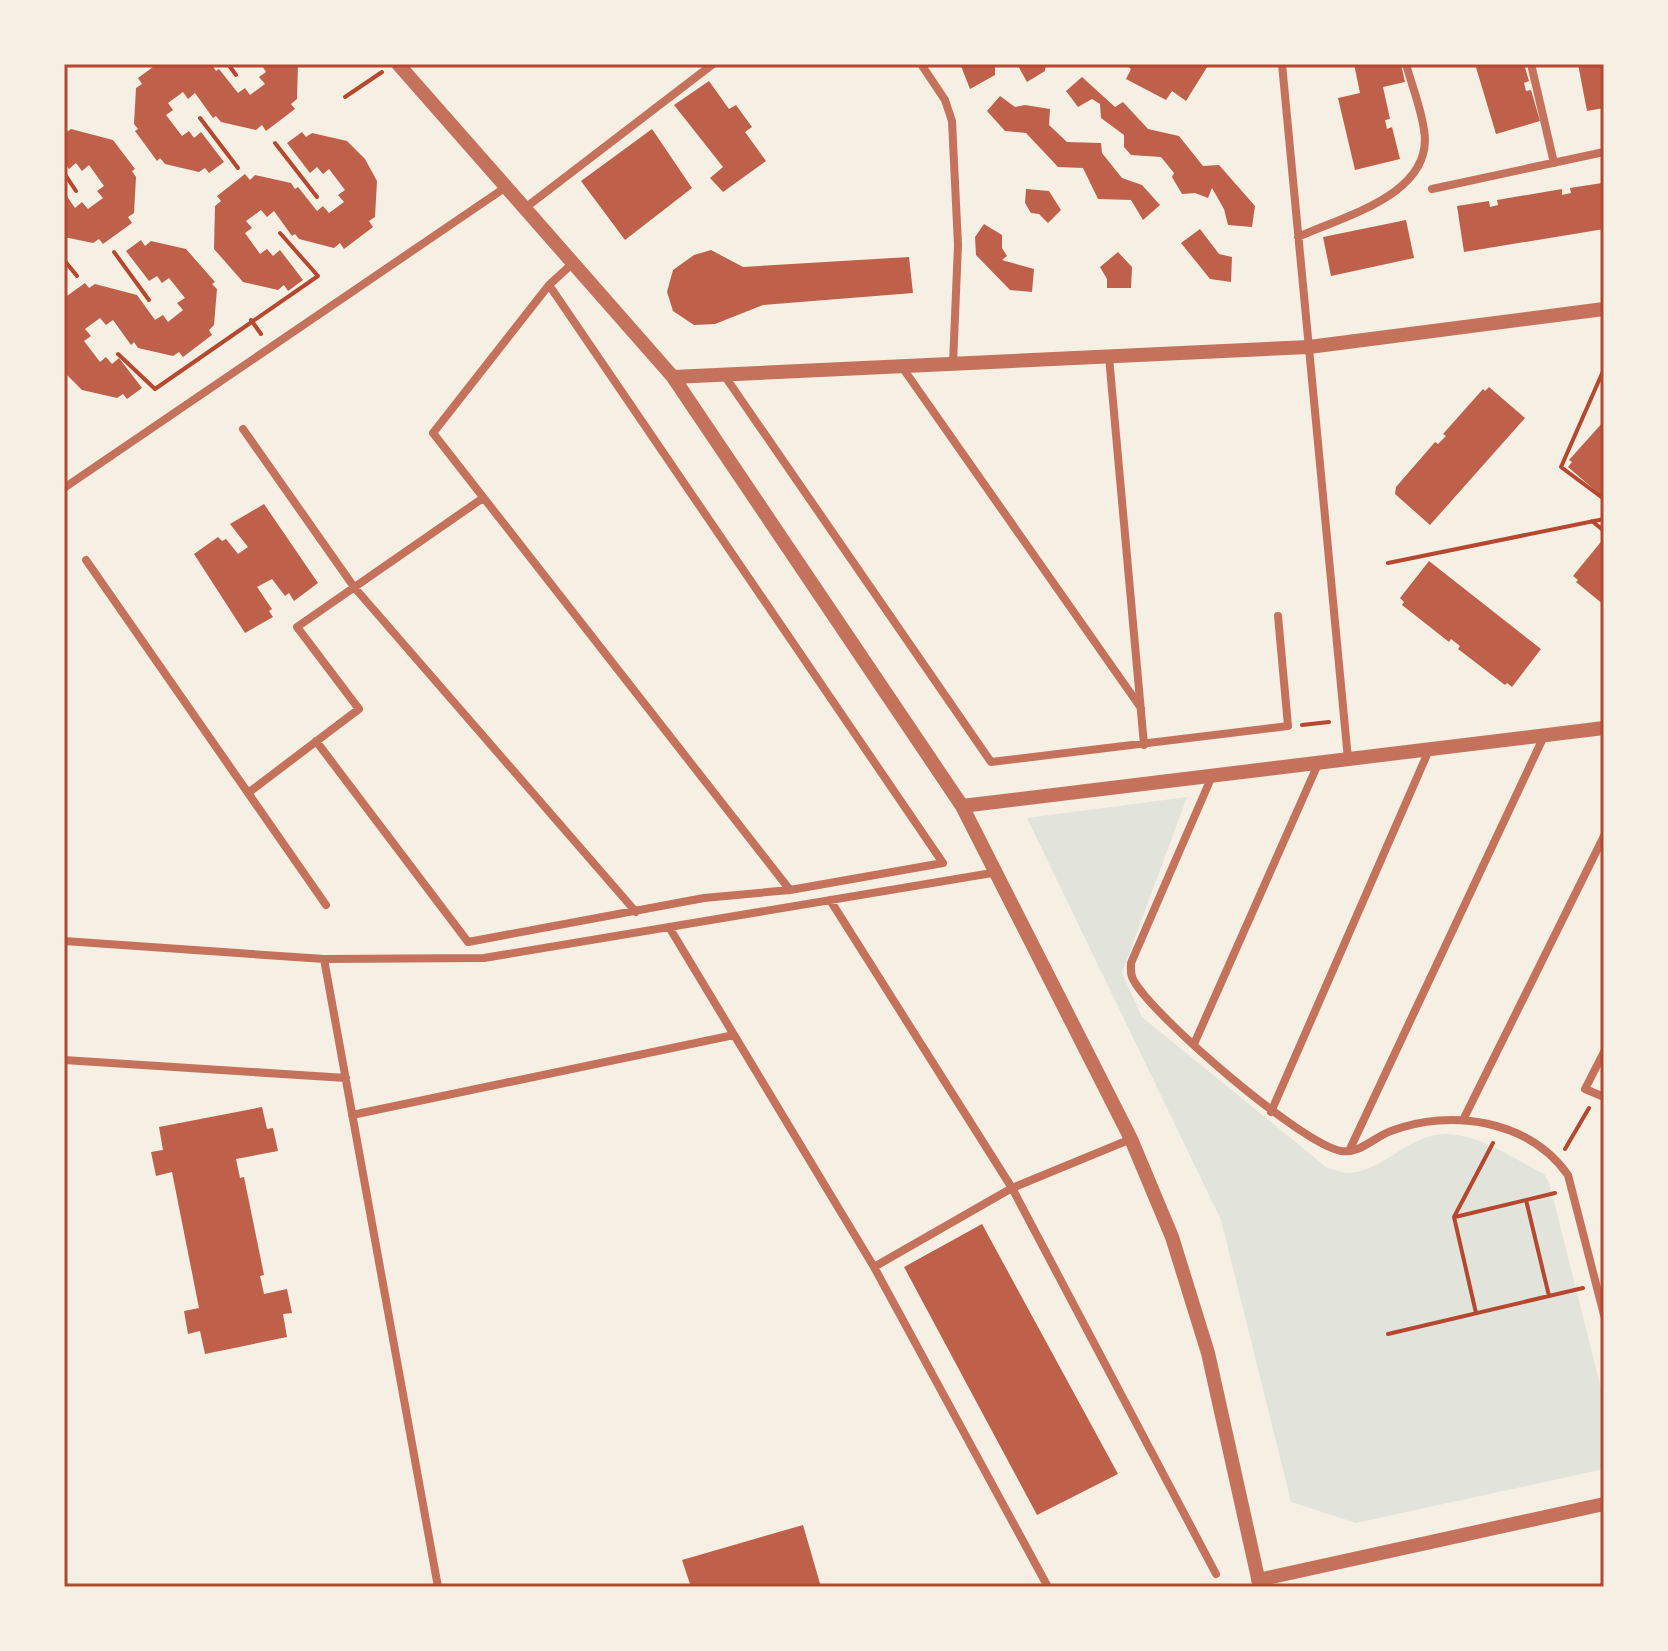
<svg xmlns="http://www.w3.org/2000/svg" width="1668" height="1651" font-family="'Golos Text',sans-serif">
  <style>
    .green { fill: #e2e4dc }
    .building { fill: #bf614a }
    .lines { fill: none; stroke-linecap: round; stroke-linejoin: round }
    .path { stroke: #b5482f; stroke-width: 4 }
    .minor { stroke: #c5725c; stroke-width: 8 }
    .tertiary { stroke: #c5725c; stroke-width: 14 }
    .neatline { fill: none; stroke: #b5482f; stroke-width: 3 }
  </style>
  <rect width="100%" height="100%" fill="#f6efe4"/>
  <path class="green" d="M1187,797l-65,176 20,44 184,150c7,2 17,7 24,6 35,-3 60,-40 97,-39 34,1 67,25 97,40l5,8 55,218v69l-248,54 -65,-21 -70,-282 -194,-402z"/>
  <path class="building" d="M157,64l55,1 4,6 3,-2 19,24 7,-5 5,7 15,-11 -6,-7 7,-5 -5,-8h37l-1,35 -6,5 4,5 -29,22 -4,-6 -6,5 -35,-8 -5,-6 -3,2 -18,-25 -7,6 -5,-7 -15,11 5,7 -7,5 16,21 7,-5 5,7 7,-6 23,30 -15,11 -4,-5 -6,4 -34,-8 -5,-6 -3,3 -22,-30 3,-2 -4,-5 2,-36 6,-4 -4,-6z
    M969,64h26v11l-25,14 -9,-23z
    M1017,64h29l-1,7 -18,11z
    M1124,64h85l-23,37 -14,-10 -6,9 -40,-21 5,-10z
    M1354,64h47l4,18 -22,5 7,32 -5,1 2,9 5,-2 8,32 -45,11 -17,-72 22,-5z
    M1475,64h49l5,17 -5,2 2,8 5,-1 9,31 -44,13z
    M1578,64h26v44l-17,3z
    M1082,77l33,30 8,-5 25,27 31,7 24,30 16,-1 36,41 -3,21 -24,-2 -4,-16 -12,-21 -4,10 -13,-5 -13,1 -10,-17 2,-4 -13,-16 -30,-2 -7,-8v-12l-23,-17 -1,-14 -8,-5 -14,8 -12,-16z
    M709,81l20,28 7,-4 16,22 -7,5 21,29 -43,31 -13,-14 13,-11 -49,-62z
    M1000,96l15,11 10,-2 25,4 -1,16 18,17 34,1 1,10 20,25 20,7 18,20 -17,15 -12,-20 -33,-1 -15,-31 -25,-1 -32,-34 -21,-2 -18,-20z
    M71,129l42,11 22,29 -3,2 4,6 -2,36 -6,4 4,6 -29,21 -4,-5 -6,4 -29,-6v-45l11,16 7,-6 6,7 15,-11 -6,-7 7,-5 -15,-21 -7,6 -6,-8 -7,6 -5,-7v-28z
    M652,129l40,59 -67,52 -44,-59z
    M302,132l4,5 6,-4 35,8 18,18 12,22 -2,36 -6,4 4,6 -29,22 -4,-6 -6,5 -35,-9 -4,-5 -3,2 -18,-25 -7,6 -6,-7 -15,11 6,7 -7,5 15,21 7,-5 6,7 7,-6 23,30 -15,11 -4,-6 -6,5 -35,-8 -29,-33 1,-43 6,-5 -4,-5 28,-22 5,6 5,-5 36,8 4,6 3,-2 19,24 6,-5 6,7 15,-11 -6,-7 7,-5 -16,-21 -6,5 -6,-7 -7,6 -23,-30z
    M1602,183l2,46 -140,23 -7,-46 32,-5 1,6 8,-2 -1,-5 65,-11v6l9,-2 -1,-5z
    M1026,189l23,2 12,19 -13,13 -9,-9 -8,-1 -6,-10z
    M1406,220l8,38 -83,18 -8,-39z
    M984,224l18,11v13l5,8 -5,4 32,9 -2,23 -22,-2 -34,-35 -1,-18z
    M1200,229l19,25 13,3 -1,25 -21,-3 -29,-36z
    M141,240l4,6 6,-5 35,8 29,33 -3,2 5,5 -3,36 -5,5 3,5 -29,22 -4,-5 -6,4 -35,-8 -4,-6 -3,3 -18,-25 -7,5 -6,-7 -15,11 6,7 -7,5 16,21 6,-5 6,7 7,-6 23,30 -15,11 -4,-5 -6,4 -35,-8 -18,-18v-74l21,-15 4,5 6,-4 42,11 18,25 8,-5 5,7 15,-12 -6,-7 8,-5 -16,-20 -7,5 -5,-7 -8,5 -23,-30z
    M711,250l32,17 166,-10 4,36 -150,12 -48,19 -21,1 -21,-14 -6,-19 6,-22 21,-15z
    M1118,252l14,15 -1,21h-24v-9l-7,-12z
    M1489,387l36,31 -95,107 -35,-31 1,-7 39,-45 3,2 8,-8 -3,-2 40,-45 2,2z
    M1604,421v77l-36,-31 4,-5 -3,-2z
    M264,504l54,79 -24,18 -5,-8 -4,3 -13,-17 -15,8 15,22 -3,2 4,6 -28,16 -51,-79 24,-17 4,4 4,-2 12,15 10,-7 -18,-23z
    M1604,538v67l-28,-23 2,-2 -5,-4z
    M1429,561l112,88 -29,38 -5,-4 -2,2 -47,-36 2,-3 -9,-7 -2,3 -47,-37 2,-3 -4,-4z
    M262,1107l5,22 6,-1 5,23 -42,8 4,19 4,-1 20,98 -4,1 4,18 23,-5 5,24 -9,1 4,23 -82,17 -5,-23 -12,3 -4,-23 15,-3 -27,-136 -16,4 -5,-24 12,-2 -4,-23z
    M982,1224l136,250 -81,41 -133,-248z
    M803,1525l18,62h-130l-9,-27z"/>
  <g class="lines">
    <path class="path" d="M228,64l8,11
      M345,97l37,-25
      M200,118l38,50
      M275,143l42,54
      M64,173l12,18
      M114,252l35,48
      M64,260l13,16
      M251,320l10,14
      M118,354l37,35 163,-113 -38,-43
      M1604,369l-43,98 43,32
      M1592,521l12,10
      M1388,563l216,-44
      M1302,725l27,-3
      M1565,1149l24,-41
      M1526,1200l23,96
      M1455,1217l100,-24
      M1476,1313l-22,-96 39,-74
      M1388,1334l195,-46"/>
    <path class="minor" d="M921,64l24,36 7,21 6,124 -5,119
      M1282,64l66,695
      M1531,64l23,99
      M1432,189l172,-37
      M525,208l188,-144
      M1298,237c46,-21 137,-43 126,-107 -3,-22 -12,-44 -18,-66
      M573,263l-24,22 -116,148 357,457
      M1109,357l35,388
      M902,367l239,341
      M724,375l267,387 297,-36 -10,-110
      M243,429l111,158 282,325
      M64,488l442,-301
      M86,560l240,345
      M316,741l152,201 236,-44 86,-8 153,-27 -394,-578
      M1212,776l-81,187c0,7 -1,12 3,18 20,36 167,163 207,170 19,3 33,-14 50,-20 60,-23 138,-11 177,44l36,140
      M248,793l111,-84 -62,-82 186,-129
      M830,900l182,288 204,386
      M669,927l205,340 174,320
      M64,941l260,18 160,-1 514,-86
      M324,959l114,628
      M1194,1044l124,-280
      M1604,1052l-19,37 19,8
      M64,1060l282,18
      M1271,1112l158,-362
      M352,1115l382,-80
      M1464,1118l140,-282
      M1349,1151l195,-415
      M874,1267l138,-79 119,-49"/>
    <path class="tertiary" d="M398,64l275,313 289,429 169,333 41,98 36,116 52,234
      M673,377l636,-30 295,-38
      M962,806l642,-78
      M1258,1580l346,-76"/>
  </g>
  <rect width="1668" height="1651" fill="none" stroke="#f6efe4" stroke-width="132"/>
  <rect x="66" y="66" width="1536" height="1519" class="neatline"/>
</svg>
